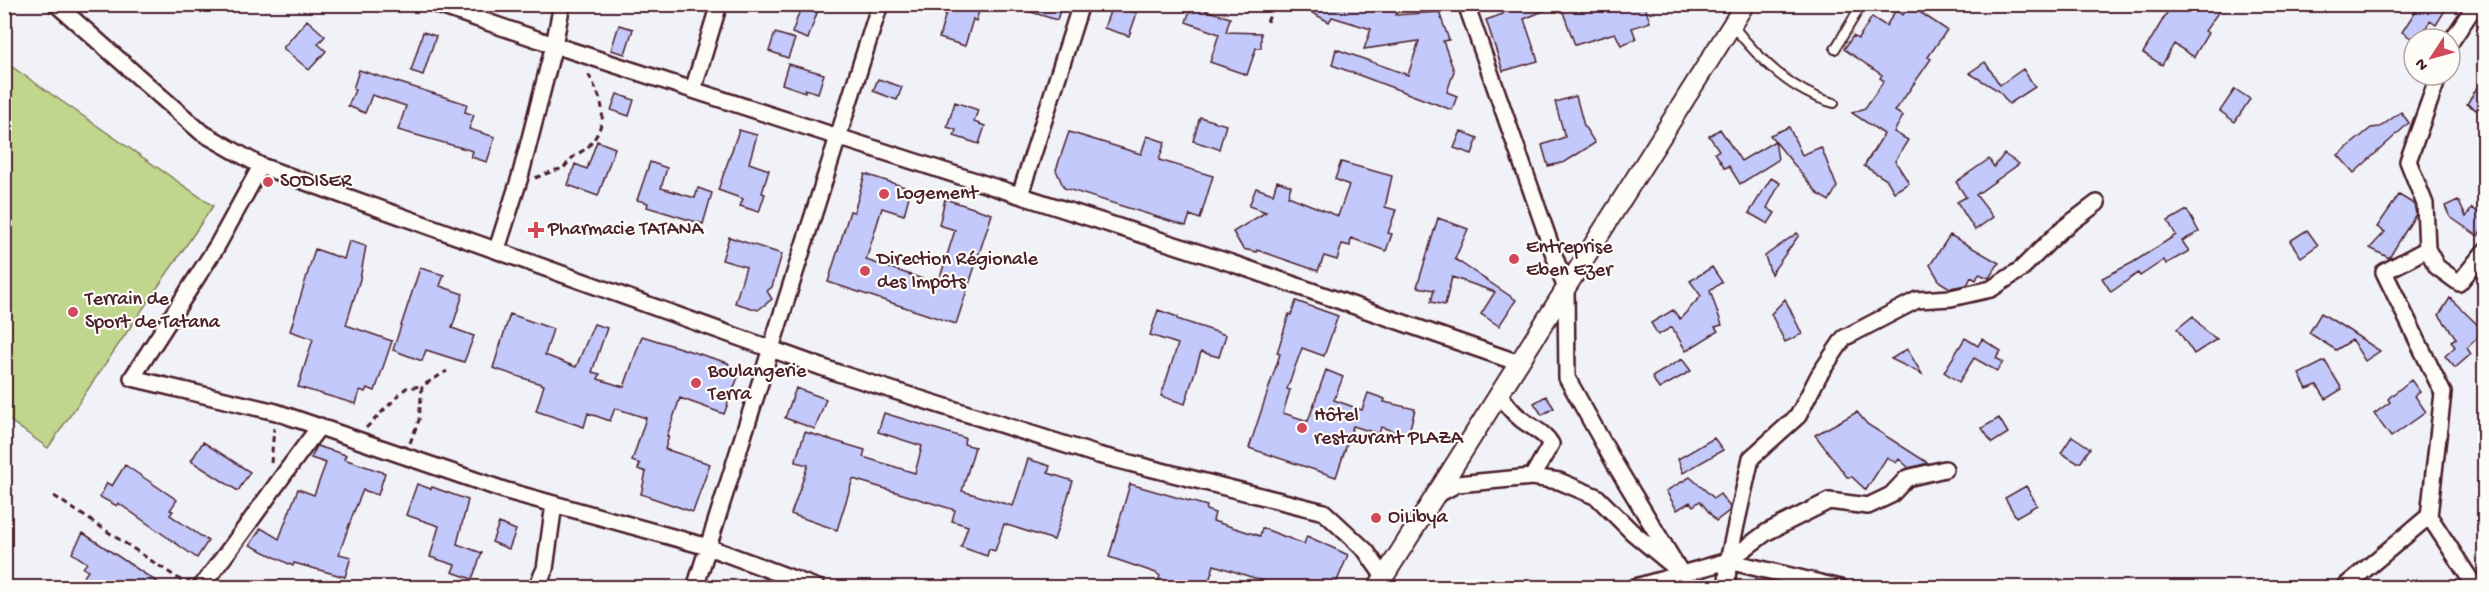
<svg xmlns="http://www.w3.org/2000/svg" width="2489" height="592" font-family="'Gochi Hand',sans-serif">
  <style>
    .green { fill: #bfd68c; stroke: #847a5c; stroke-width: 1.5 }
    .building { fill: #c3c9fb; stroke: #4a1f2b; stroke-width: 1.5 }
    .lines { fill: none; stroke-linecap: round; stroke-linejoin: round }
    .service-casing { stroke: #4a1f2b; stroke-width: 12 }
    .minor-casing { stroke: #4a1f2b; stroke-width: 20 }
    .tertiary-casing { stroke: #4a1f2b; stroke-width: 22 }
    .path { stroke: #4a1f2b; stroke-width: 3; stroke-dasharray: 6 4.5; stroke-linecap: butt }
    .service { stroke: #fdfcf7; stroke-width: 8 }
    .minor { stroke: #fdfcf7; stroke-width: 15 }
    .tertiary { stroke: #fdfcf7; stroke-width: 18 }
    .poi-dot { fill: #d1495b; stroke: #fdfcf7; stroke-width: 2 }
    .labels { text-anchor: middle; dominant-baseline: central; stroke-width: 4.5; stroke-linejoin: round; paint-order: stroke }
    .poi-label { font-size: 20px; fill: #4a1f2b; stroke: #fdfcf7; text-anchor: start }
  </style>
  <rect width="100%" height="100%" fill="#f1f2f8"/>
  <filter id="ink" filterUnits="userSpaceOnUse"><feTurbulence type="fractalNoise" baseFrequency=".0167" numOctaves="2"/><feDisplacementMap in="SourceGraphic" scale="12" xChannelSelector="R" yChannelSelector="G"/><feConvolveMatrix kernelMatrix="1 2 1 2 8 2 1 2 1" color-interpolation-filters="sRGB"/></filter>
  <g filter="url(#ink)">
    <path class="green" d="M5,62l208,144 -165,242 -43,-31z"/>
    <path class="building" d="M802,4l17,3 -11,32 -16,-6z
      M937,4h44l-5,17 -3,-2 -8,27 -26,-8 8,-29z
      M1018,4h44l-5,16 -39,-12z
      M1192,4h15l-2,6 25,8 -4,14 35,1v15h-5l-9,27 -37,-13 9,-28 -33,-12z
      M1296,4h91l11,4 -2,7 43,-3 10,28 -6,1 11,30 -7,21 10,4 -5,14 -120,-45 4,-16 72,26 11,-34 -55,8 7,-20 -39,-12 -3,5z
      M1515,4l43,1 -34,14 14,42 -35,10 -17,-51 17,-6 -1,-5z
      M1560,4h84l6,18 -18,6 4,11 -15,6 -6,-12 -40,12z
      M2172,4h52l-19,27 3,2 -14,24 -20,-13 -12,21 -19,-12z
      M2420,4h29l-13,21 -6,-4 -11,18 -5,1 -12,-8z
      M1909,5l38,25 -19,27 3,2 -36,52 8,5 -9,16 14,8 -13,21 14,22 -15,9 -7,-12 -23,-14 20,-32 -32,-21 13,-5 19,-27 -4,-3 2,-3 -38,-26 9,-13 5,3 14,-22 14,9 10,-16 7,5z
      M1112,6l25,7 -8,23 -25,-8z
      M307,20l18,16 -7,8 8,7 -17,19 -26,-22z
      M619,25l14,4 -8,25 -14,-4z
      M423,32l13,4 -13,39 -12,-4z
      M775,33l20,6 -7,19 -19,-7z
      M1985,62l15,23 23,-16 12,18 -26,17 -10,-13 -30,-18z
      M788,64l36,10 -6,19 -13,-4v3l-23,-8z
      M359,70l108,34 -2,8 9,3 -5,14 26,8 -8,25 -16,-5 2,-6 -75,-21 8,-24 -34,-11 -7,18 -17,-7 7,-16 -2,-1z
      M2484,76v39l-17,-11z
      M878,79l24,8 -5,13 -24,-9z
      M2235,89l15,10 -15,23 -15,-11z
      M617,94l17,6 -5,16 -18,-6z
      M1576,96l8,30 11,17 -30,19 -17,4 -6,-21 23,-8 -10,-35z
      M955,102l23,8 -4,12 11,4 -6,18 -25,-8 2,-6 -9,-3z
      M2401,112l8,11 -55,50 -16,-18 33,-27 9,-1z
      M1200,117l26,8 -7,24 -26,-8z
      M1789,127l13,28 19,-8 16,40 -8,14 -11,-7 -48,-59z
      M1720,129l21,32 34,-20 3,19 -38,24 -11,-18 -4,2 -10,-15 4,-3 -10,-14z
      M739,130l18,5 -8,28 20,7 -7,23 3,1 -6,18 -19,-6 3,-7 -25,-9z
      M1461,131l17,7 -6,16 -18,-6z
      M1069,132l72,22 6,-18 18,6 -6,18 54,16 -13,43 -10,-4 -4,11 -122,-38 -8,-18z
      M597,141l18,7 -17,48 -30,-11 7,-21 12,5z
      M2004,154l15,10 -43,31 17,22 -18,13 -18,-28 9,-5 -10,-15 33,-23 5,8z
      M650,162l17,6 -6,20 34,10 3,-10 14,5 -9,31 -56,-17 1,-4 -11,-3z
      M1341,162l51,14 -7,31 11,3 -8,23 4,1 -6,17 -35,-13 -1,8 -8,-2 -5,16 -13,-4 -6,15 -61,-21v2l-14,-3 -10,-17 33,-20 -17,-6 7,-18 17,6 4,-13 14,5 -3,10 50,20 11,-31 -14,-6z
      M865,174l46,15 -7,26 -22,-7 -16,52 72,24 17,-54 -16,-5 6,-26 47,15 -36,110 -128,-42 22,-71 4,1z
      M1771,178l9,5 -13,25 8,5 -7,11 -19,-11z
      M2399,195l15,9 2,10 -27,44 -19,-10 15,-16 -8,-5z
      M2458,200l8,17 6,-9 12,9v10l-6,9 -28,-19 -5,-11z
      M2187,210l12,22 -17,9 7,10 -23,13 -2,-4 -24,16 -2,-3 -27,19 -9,-14 30,-15 44,-28 -8,-14z
      M1438,218l30,11 -13,30 61,41 -17,26 -18,-12 14,-22 -43,-15 -7,28 -14,-3 3,-12 -17,-3z
      M2307,230l11,15 -17,12 -11,-16z
      M1797,233l2,2 -28,39 -6,-18z
      M1950,235l49,28 -10,15 -10,-4 -3,6 -5,-3 -4,8 -17,3 -10,-6 -10,-17z
      M729,237l53,17 -10,33 -5,4 5,8 -14,11 -23,-7 11,-36 -24,-7z
      M349,241l17,5 -6,33 -14,46 46,16 -17,50 -8,-3 -2,4 -5,-2 -4,14 -58,-17 15,-48 -23,-8 25,-82 29,10z
      M1712,267l10,15 -12,9 12,34 -7,2 3,4 -32,20 -14,-24 -14,8 -7,-12 22,-13 7,9 21,-23 -11,-15z
      M420,268l24,7 -4,11 23,8 -11,34 22,8 -10,26 -38,-12 -4,11 -29,-11z
      M2450,298l34,33 -17,17 4,6 -16,14 -10,-12 10,-9 -4,-6 5,-3 -17,-23z
      M1785,299l17,35 -17,8 -14,-28z
      M1296,301l42,15 -14,40 -22,-8 -15,41 3,1 -7,23 25,8 18,-51 17,7 -9,23 28,10 6,-17 17,6 -1,3 31,7 -7,27 -27,-9 -2,7 -26,-8 -17,51 -87,-29 31,-94 -3,-1 12,-39 2,1z
      M1158,310l20,7 -1,2 49,16 -7,22 -18,-5 -16,52 -24,-8 17,-52 -28,-9z
      M2321,313l24,15 35,23 -15,10 -13,-21 -16,10 -27,-17z
      M510,314l43,15 -8,26 31,12 18,-43 13,4 -15,44 8,2 -2,5 26,8 18,-51 86,27 10,14 -14,37 -44,-16 -13,38h2l-4,13 45,15 -17,48 -52,-18 5,-22 -8,-3 2,-5 -8,-3 14,-43 -31,-10 -5,13 -22,-8 -4,14 -48,-16 8,-26 -51,-17z
      M2193,316l13,16 11,7 -23,15 -17,-25z
      M1965,338l13,8 4,-7 19,12 -5,7 7,4 -6,9 -23,-13 -15,24 -15,-10z
      M1907,349l15,25 -31,-15z
      M1682,359l9,12 -32,18 -7,-12z
      M2325,361l17,28 -16,10 -9,-14 -10,4 -8,-15z
      M2411,380l9,12 -5,4 11,16 -35,25 -17,-23 16,-12 -2,-3 3,-3z
      M796,388l30,11 -11,30 -30,-11z
      M1546,396l8,12 -12,7 -8,-12z
      M1857,412l10,12 61,39 -19,5 -10,-9 -3,4 -9,-6 -21,33 -14,-13h-5l-32,-42z
      M884,413l81,25 -1,6 11,3 -13,44 51,15 15,-47 22,7 -2,7 25,8 -19,59 -50,-16 -9,27 -6,-2 -2,7 -26,-9 7,-21 -16,-5 3,-11 -102,-31 -16,51 -46,-16 17,-49 -13,-3 10,-30 60,18 -2,7 52,16 7,-27 -44,-14z
      M1999,418l9,15 -16,10 -10,-15z
      M2072,436l18,12 -9,14h-5l-15,-9z
      M1714,438l9,12 -40,23 -5,-14z
      M203,442l47,30 -12,19 -47,-30z
      M317,446l29,9 -2,4 41,14 -7,22 -15,-5 -10,24 -14,40 12,3 -6,20 -51,-14 -1,3 -43,-21 11,-17 18,11 19,-50 16,6 12,-32 -15,-5z
      M125,465l52,35 -7,10 3,1 -3,4 38,26 -11,17 -79,-55 -1,3 -17,-9 7,-14 5,3z
      M1690,477l24,21 6,-4 10,13 -1,4 -13,10 -16,-20 -7,5 -3,-4 -13,8 -11,-19z
      M417,484l14,5 1,-2 36,13 -11,44 25,9 -10,26 -20,-7 3,-7 -25,-8 9,-31 -33,-11z
      M1130,484l77,22 -1,4 9,3 -2,8 47,15 2,-8 42,16 3,-8 41,19 -14,33h-49l-71,-23 -7,23h-51l4,-12 -4,-3 -47,-16z
      M2026,486l11,19 -21,12 -11,-19z
      M499,523l17,7 -7,19 -17,-7z
      M83,533l83,55h-90l12,-17 -5,-3 4,-5 -15,-10z"/>
    <g class="lines">
      <defs>
        <path id="service" d="M1733,26c27,34 59,66 101,77
          M1835,49l27,-45"/>
        <path id="minor" d="M56,4l145,128 60,34
          M435,4l119,41 284,92 -143,451
          M880,4l-42,133 393,126 288,100
          M1466,4l100,285 1,89 48,86 75,124
          M2450,43l26,-39
          M2439,75l-31,86 17,43 2,45 10,18 22,16 25,-31
          M693,90l26,-86
          M1020,195l61,-191
          M497,249l23,-72 34,-132 8,-41
          M2427,249l-43,23 59,121 -14,123 47,72
          M1499,393c6,10 13,19 22,26 10,8 24,14 30,25l-19,33
          M1435,496l22,-12 75,-7 27,4 38,16 35,35 40,33
          M1728,561l113,27
          M200,588c42,-53 79,-109 120,-162
          M536,588l9,-19 9,-65
          M818,588l-110,-41 -201,-56 -231,-79 -144,-34 85,-132 44,-80 577,207 260,82 226,57 42,39 18,26
          M1632,588l96,-27 39,-29 62,-31 39,5 23,-11 16,-17 38,-9
          M1727,588l1,-27 23,-103 47,-42 21,-41 25,-37 73,-38 34,-2 40,-9 29,-19 41,-40 36,-27
          M2343,588l86,-72"/>
        <path id="tertiary" d="M1377,588l368,-584"/>
      </defs>
      <use href="#service" class="service-casing"/>
      <use href="#minor" class="minor-casing"/>
      <use href="#tertiary" class="tertiary-casing"/>
      <path class="path" d="M1267,22l8,-18
        M535,178l21,-8 7,-1c4,-5 8,-11 13,-14 4,-3 9,-5 12,-8 24,-28 14,-48 -1,-75
        M366,428l40,-40 16,-2
        M410,443l9,-23 3,-34 25,-15
        M271,463l3,-35
        M54,496l131,87"/>
      <use href="#service" class="service"/>
      <use href="#minor" class="minor"/>
      <use href="#tertiary" class="tertiary"/>
    </g>
  </g>
  <g class="poi-dot">
    <circle cx="268" cy="182" r="6"/>
    <circle cx="884" cy="194" r="6"/>
    <path d="M533 221h6v6h6v6h-6v6h-6v-6h-6v-6h6z"/>
    <circle cx="1514" cy="259" r="6"/>
    <circle cx="865" cy="271" r="6"/>
    <circle cx="73" cy="312" r="6"/>
    <circle cx="696" cy="383" r="6"/>
    <circle cx="1302" cy="428" r="6"/>
    <circle cx="1376" cy="518" r="6"/>
  </g>
  <g class="labels">
    <g class="poi-label">
      <text x="280" y="182">SODISER</text>
      <text x="896" y="194">Logement</text>
      <text x="548" y="230">Pharmacie TATANA</text>
      <text x="1526" y="248">Entreprise<tspan x="1526" dy="23">Eben Ezer</tspan></text>
      <text x="877" y="260">Direction Régionale<tspan x="877" dy="23">des Impôts</tspan></text>
      <text x="85" y="300">Terrain de<tspan x="85" dy="23">Sport de Tatana</tspan></text>
      <text x="708" y="372">Boulangerie<tspan x="708" dy="23">Terra</tspan></text>
      <text x="1314" y="416">Hôtel<tspan x="1314" dy="23">restaurant PLAZA</tspan></text>
      <text x="1388" y="518">OiLibya</text>
    </g>
  </g>
  <rect width="2489" height="592" fill="none" stroke="#fdfcf7" stroke-width="24"/>
  <rect x="12" y="12" width="2465" height="568" fill="none" stroke="#4a1f2b" stroke-width="2" filter="url(#ink)"/>
  <g transform="translate(2432 57) rotate(234)"><circle r="28" fill="#fdfcf7" stroke="#b5a4a5" stroke-width="1.5"/>
  <path d="M0-4.5L10 22L0 15L-10 22Z" fill="#d1495b"/>
  <text y="-9" font-size="16" font-weight="bold" text-anchor="middle" fill="#4a1f2b">N</text>
  </g>
</svg>
